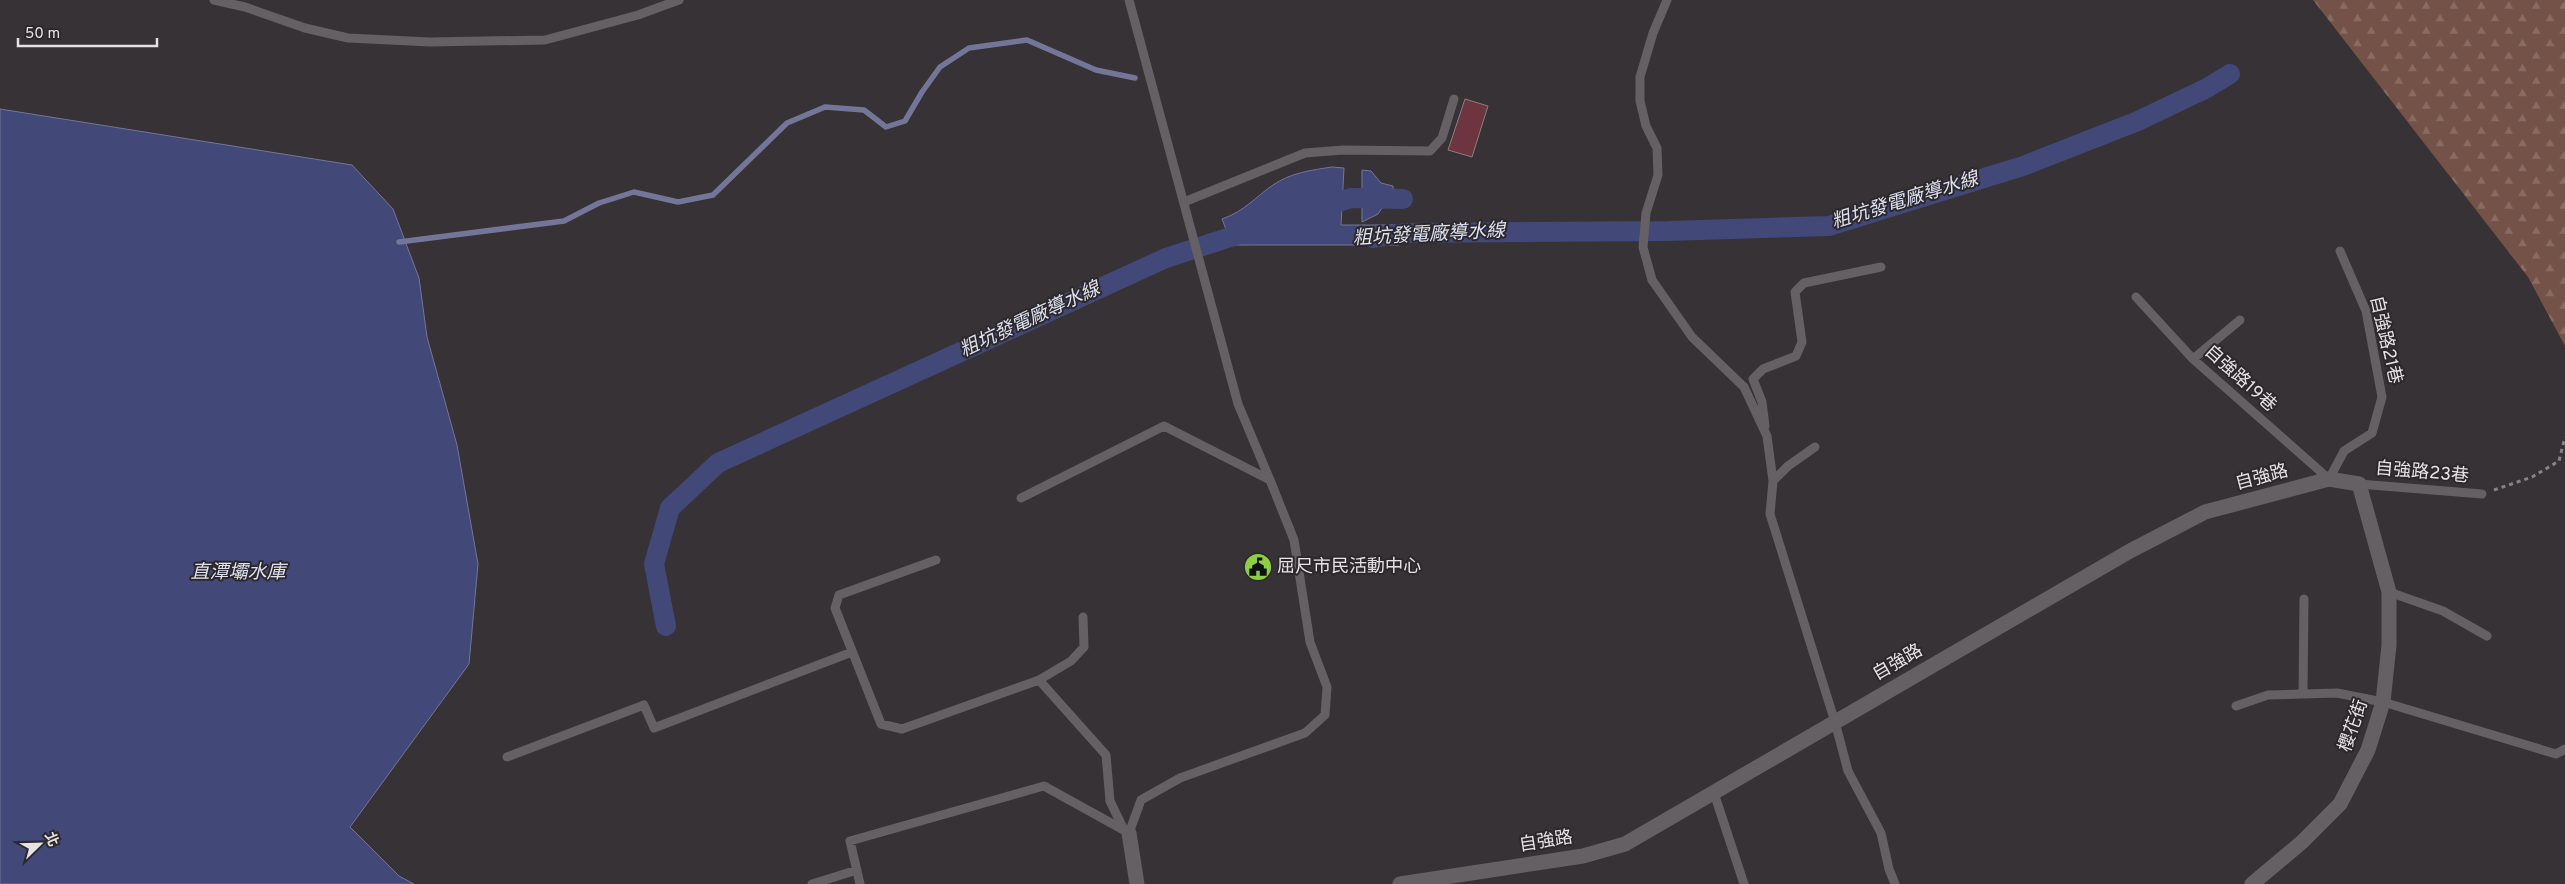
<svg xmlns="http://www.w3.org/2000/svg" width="2565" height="884" font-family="Overpass,'Noto Sans TC',sans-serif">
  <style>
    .forest { fill: url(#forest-firs) }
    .water { fill: #424878; stroke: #737698 }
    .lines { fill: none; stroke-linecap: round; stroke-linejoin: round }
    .stream { stroke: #737698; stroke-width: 5.5 }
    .canal { stroke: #424878; stroke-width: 20 }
    .building { fill: #6e3540; stroke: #868081 }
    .path { stroke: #878486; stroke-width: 3; stroke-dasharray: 4 4; stroke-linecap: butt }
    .service { stroke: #646063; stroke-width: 9 }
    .minor { stroke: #646063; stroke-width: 15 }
    .labels { text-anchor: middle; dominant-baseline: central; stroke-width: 4; stroke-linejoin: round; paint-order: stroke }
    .street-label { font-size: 18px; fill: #e5e2e4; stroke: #2c282b }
    .poi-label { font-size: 18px; fill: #e5e2e4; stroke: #2c282b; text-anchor: start }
    .water-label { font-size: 19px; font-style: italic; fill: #dee1f1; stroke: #2c282b }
  </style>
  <defs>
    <pattern id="forest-firs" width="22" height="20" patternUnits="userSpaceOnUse" patternTransform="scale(1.25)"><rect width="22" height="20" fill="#745247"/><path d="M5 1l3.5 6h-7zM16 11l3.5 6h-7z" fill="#886b61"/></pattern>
  </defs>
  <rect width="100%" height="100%" fill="#363235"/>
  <path class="forest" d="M2313,0h252v346l-37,-69z"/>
  <path class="water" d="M0,109l352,56 41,44 26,69 8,59 30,108 21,119 -9,100 -119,163 49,49 15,8h-414z
    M1332,167l12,1 -3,57h59l-1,20h-167l-10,-26c23,-8 32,-21 51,-34 17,-12 39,-15 59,-18z
    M1362,170l9,1 10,12 12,3 1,20 -12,2 -4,6 -16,8z"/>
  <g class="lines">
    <path class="stream" d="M399,242l165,-21 35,-18 35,-11 44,10 35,-7 74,-72 38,-16 39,3 22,17 19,-6 17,-29 18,-25 29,-19 58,-8 69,30 39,8"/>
    <path class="canal" d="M1317,209l34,-11 52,1
      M1373,238l31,-5 264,-2 161,-5 194,-60 115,-45 69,-33 23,-14
      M666,626l-12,-62 16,-56 48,-45 448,-205 89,-29"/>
  </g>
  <path class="building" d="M1465,99l23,7 -16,51 -24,-7z"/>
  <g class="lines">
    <path class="path" d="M2494,490l38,-13 27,-16 6,-24"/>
    <path class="service" d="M214,0l31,7 60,21 43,10 82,4 115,-2 93,-25 41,-15
      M1129,0l109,404 32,76
      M1667,0l-14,33 -13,44v24l6,25 11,22 1,27 -12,38 -3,34 9,33 40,57 52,50 23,49 6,45
      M1184,202l121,-49 38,-3 87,1 12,-13 12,-39
      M2136,297l57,62 136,120 15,-28 28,-18 10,-36 -16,-86 -26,-60
      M2193,359l47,-39
      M1765,426l-3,-24 -9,-23 10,-10 33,-13 6,-14 -7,-50 9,-9 77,-16
      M1815,447l-27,19 -15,15 -3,33 65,208 13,49 33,62 8,36 6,15
      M2359,484l123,10
      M936,560l-97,35 -4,13 46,116 21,5 137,-49 67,75 4,46 14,29
      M2389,592l54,19 44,25
      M1039,680l32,-19 13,-14 -1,-30
      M2303,693l1,-94
      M2236,706l32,-11 69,-2 46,9 173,52 9,-5
      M507,757l137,-52 10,23 198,-76
      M1714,793l30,91
      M812,884l45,-14
      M860,884l-10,-43 194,-55 85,47 12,-33 39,-22 125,-45 20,-18 2,-28 -17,-45 -16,-102 -24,-60 -106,-54 -143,72"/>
    <path class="minor" d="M1129,833l8,51
      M1400,884l183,-28 42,-12 505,-293 75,-39 124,-33 30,5 30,108v53l-6,57 -15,48 -28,54 -38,38 -50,42"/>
  </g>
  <defs>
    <symbol id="civic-disc" viewBox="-11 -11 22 22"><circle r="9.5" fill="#8dce44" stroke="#2c282b"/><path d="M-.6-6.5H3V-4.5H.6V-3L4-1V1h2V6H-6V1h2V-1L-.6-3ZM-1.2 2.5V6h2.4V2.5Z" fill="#111"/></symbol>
  </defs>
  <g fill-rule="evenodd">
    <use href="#civic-disc" x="1242" y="551" width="32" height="32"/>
  </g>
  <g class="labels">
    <g class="street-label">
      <text transform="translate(2385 340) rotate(77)">自強路21巷</text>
      <text transform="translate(2240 379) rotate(42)">自強路19巷</text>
      <text transform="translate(2422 473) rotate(5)">自強路23巷</text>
      <text transform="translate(2262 478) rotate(-15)">自強路</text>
      <text transform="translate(1898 663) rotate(-30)">自強路</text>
      <text transform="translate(2354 726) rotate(-71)">櫻花街</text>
      <text transform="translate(1546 842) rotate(-9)">自強路</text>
    </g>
    <g class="poi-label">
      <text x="1277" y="567">屈尺市民活動中心</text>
    </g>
    <g class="water-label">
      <text transform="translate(1905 201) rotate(-17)">粗坑發電廠導水線</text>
      <text transform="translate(1429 235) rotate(-3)">粗坑發電廠導水線</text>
      <text transform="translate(1030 320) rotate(-25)">粗坑發電廠導水線</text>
      <text x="238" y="573">直潭壩水庫</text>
    </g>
  </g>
  <g transform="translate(40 844) rotate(67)" stroke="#2c282b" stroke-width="4" paint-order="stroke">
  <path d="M0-4L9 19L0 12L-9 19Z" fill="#e5e2e4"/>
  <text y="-8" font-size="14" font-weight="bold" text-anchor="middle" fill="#e5e2e4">北</text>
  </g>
  <path d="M18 38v8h139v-8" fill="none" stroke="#e5e2e4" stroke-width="2.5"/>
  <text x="25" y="38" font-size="15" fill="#e5e2e4" stroke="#2c282b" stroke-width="4" paint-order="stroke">50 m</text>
</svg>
